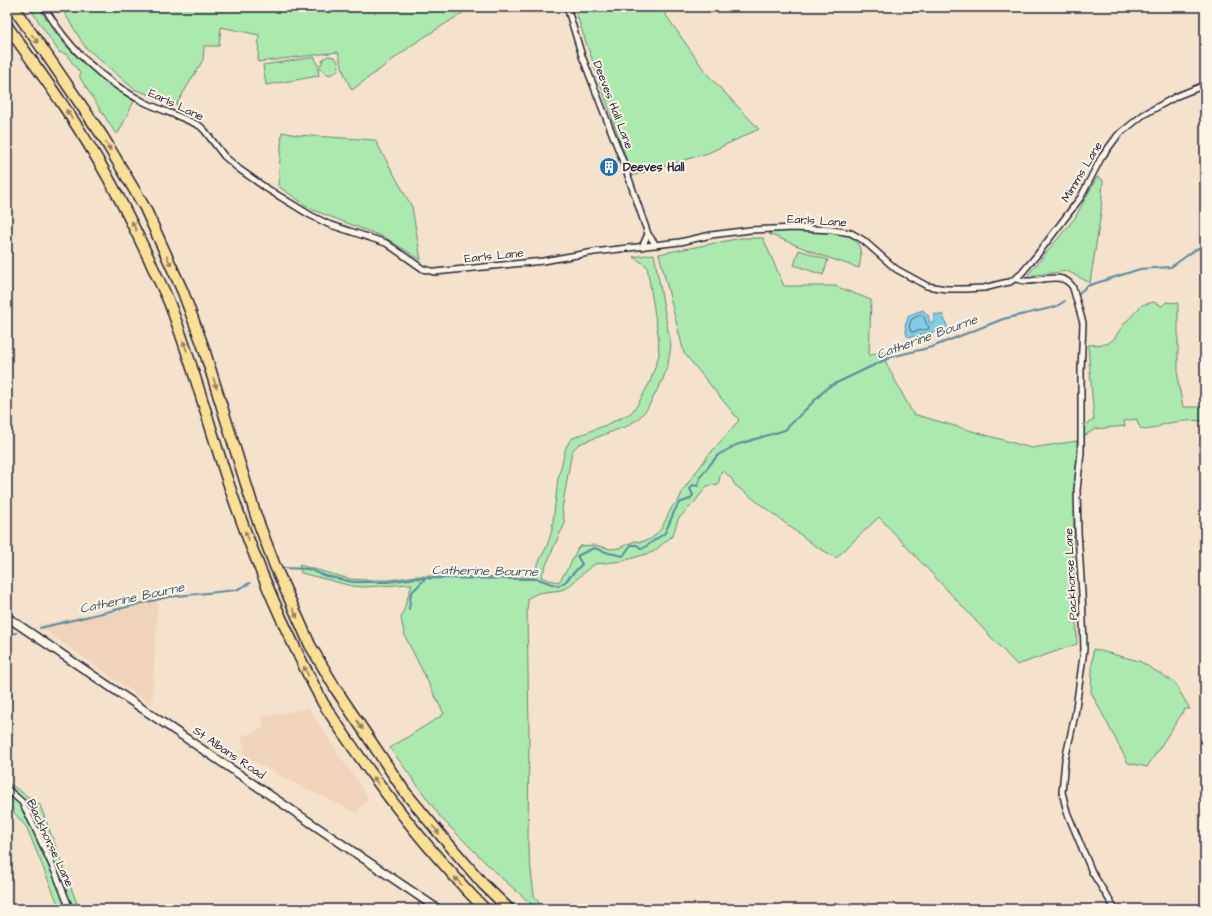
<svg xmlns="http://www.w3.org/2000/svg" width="1212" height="916" font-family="'Architects Daughter',sans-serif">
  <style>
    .built { fill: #efd4bb }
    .green { fill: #abe9af; stroke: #668675 }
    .water { fill: #83cde4; stroke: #5c89a0 }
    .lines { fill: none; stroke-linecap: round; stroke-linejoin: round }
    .shore { stroke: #49667f; stroke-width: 1 }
    .stream { stroke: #5c89a0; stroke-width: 2 }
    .minor-casing { stroke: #22223b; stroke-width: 8 }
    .secondary-casing { stroke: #22223b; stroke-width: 10 }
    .motorway-casing { stroke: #22223b; stroke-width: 13 }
    .minor { stroke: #fcf5e5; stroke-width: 5 }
    .secondary { stroke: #fcf5e5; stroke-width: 7 }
    .motorway { stroke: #fadf96; stroke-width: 10 }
    .oneway { fill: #8e8068 }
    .labels { text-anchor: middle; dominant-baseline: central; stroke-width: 4; stroke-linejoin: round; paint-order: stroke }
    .street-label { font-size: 12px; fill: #22223b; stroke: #fcf5e5 }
    .poi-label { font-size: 12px; font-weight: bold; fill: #22223b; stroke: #fcf5e5; text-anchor: start }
    .water-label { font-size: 13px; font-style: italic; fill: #3f556e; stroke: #fcf5e5 }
  </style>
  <rect width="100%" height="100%" fill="#f4e2cc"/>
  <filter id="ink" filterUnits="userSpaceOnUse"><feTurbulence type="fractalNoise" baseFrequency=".025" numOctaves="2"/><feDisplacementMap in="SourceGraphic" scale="8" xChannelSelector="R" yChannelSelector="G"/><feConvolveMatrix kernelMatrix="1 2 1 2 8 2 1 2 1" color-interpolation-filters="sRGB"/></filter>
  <g filter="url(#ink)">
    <path class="built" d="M158,599l-6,106 -115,-80 83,-16z
      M309,708l23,36 37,55 -13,14 -72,-35 -32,-18 -11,-9 3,-4 -3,-10 24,-10 -4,-10z"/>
    <path class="green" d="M29,7h10c24,43 55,68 95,94l-15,31 -3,2 -36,-56v-5l-14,-19 -7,-2z
      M61,7h411l-57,36 -63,47 -7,-14 -7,-24 -80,10 1,-27 -38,-8 -2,19h-15l-1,14 -27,45 -42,-16 -49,-42z
      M574,7h87l2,4 44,63 52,55 -51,24 -76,23z
      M328,56l6,1 4,4 1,7c-6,8 -12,9 -18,0h-3l1,8 -53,9 -3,-20 52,-8 2,8h4l2,-6z
      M282,132l15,3 78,5 37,67 9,53 -35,-22 -73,-28 -35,-24z
      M1097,177l6,3 -2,33 -11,70 -23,-12 -40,5 48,-58z
      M800,230c28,1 70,-3 59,38l-39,-13 -51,-21 3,-3z
      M741,238h22l21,48h51l36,14 -2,56 13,-6 5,15 26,49 118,34 46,-7 -4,111 4,92 -60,21 -138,-148 -43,41 -22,-13 -79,-60 -4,-7 -9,-8 -4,14 -11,2 -13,17 -16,16 -5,16 -3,3 -17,14 -30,9 -28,3 -6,4 -22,20 -6,2 -23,3 -10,5 -1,16 2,115 -1,117 6,49 9,14h-6l-40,-35 -55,-55 -52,-71 54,-34 -39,-78 -4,-17 11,-35 -48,3 -12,-1 -51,-13 -2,-8 51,14 16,1h23l27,-4 118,1 3,-11 10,-20 5,-16 6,-51 8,-32 5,-8 9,-4 26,-10 25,-12 7,-9 12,-22 9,-27 -1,-21 -11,-68 -14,-9 21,-3 17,92 -3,18 -5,15 -16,30 -9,10 -11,7 -48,18 -7,7 -10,58 3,15 -6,11 -18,42 8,3 10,2 11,-17 7,-16 3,-3 15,-1 16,4 8,-1 16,-7 6,1 10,-3 10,-10 11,-22 7,-7 4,-10 24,-33 32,-37 -55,-67 -25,-99z
      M799,250l29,10 -5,15 -29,-10z
      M1154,302l8,4 4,-4 12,1v79l5,25h22v14c-12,-1 -24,0 -36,2 -10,2 -18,9 -28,6l-3,-5 -1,-5 -13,2 1,5 -30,3 -11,7v-11l10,-5 -6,-75 19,-1 7,-5 9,-14 19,-20z
      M1093,649l46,12 35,21 16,27h-5l-38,58 -19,-4 -37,-71z
      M7,782l33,23 39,104h-19l-33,-81 -20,-24z"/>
    <path class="water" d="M923,310l5,5 2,8 4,-1v-8l9,1 5,14 -38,8 -3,-1 -2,-10 4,-11z"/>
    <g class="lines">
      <path class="shore" d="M922,315c4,3 3,9 7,12v2l-18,3 -2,-6 3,-7z"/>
      <path class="stream" d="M1079,293l8,-7 53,-17 31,-2 24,-17 10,-5
        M284,568l24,1 18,7 27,6h35l28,-4 122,1 20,7 7,-4 17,-18 -5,-8 17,-8 15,5 14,3 8,-11h6l5,4 23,-16 9,-21 5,-9 11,-4 3,-4 -3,-6 3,-4 5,1 2,-9 18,-22 18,-10 49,-15 43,-43 63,-30 41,-10 71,-28 52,-12 10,-6
        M409,609l2,-16 14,-14
        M40,628l128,-31 68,-7 14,-7
        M7,635l9,-2"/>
      <defs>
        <path id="minor" d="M44,7c6,9 12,19 19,28 21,27 50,51 81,67 19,9 38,15 56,24l5,5 19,25 15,13 27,19 44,27 18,9 58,19 37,26 12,3 108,-11 51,-9 86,-10 31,-7 39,-5 44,-2 38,2 19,3 12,7 33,29 31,17 19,3h18l20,-1 20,-5 6,-1 11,-8 16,-19 44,-58 20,-39 17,-23 25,-20 34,-19 28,-11
          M567,7l15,49 42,108 24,70 8,11
          M642,247l6,-13
          M1015,279c3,0 7,2 10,2 15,1 39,-11 48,7l10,35 -2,47v82l-4,38 1,42 4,62 2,55 -9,66 -10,45 -3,32 5,20 25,60 23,37
          M7,789l15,13 13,26 21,46 14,35"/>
        <path id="secondary" d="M7,617l431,292"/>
        <path id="motorway" d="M13,7l29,41 61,89 42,71 38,84 20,54 53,170 19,50 35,79 27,46 68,101 34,41 44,51 26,25
          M7,26c33,46 67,92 95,141 18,31 33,62 48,94 6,14 13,27 19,41 23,59 39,120 59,180 25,76 57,150 95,221 38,58 78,114 125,166 12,14 24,27 37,40"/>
      </defs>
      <use href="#minor" class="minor-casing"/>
      <use href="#secondary" class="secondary-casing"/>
      <use href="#motorway" class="motorway-casing"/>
      <use href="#minor" class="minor"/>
      <use href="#secondary" class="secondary"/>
      <use href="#motorway" class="motorway"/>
    </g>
    <defs><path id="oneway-solid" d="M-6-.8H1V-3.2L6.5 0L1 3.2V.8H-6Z"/></defs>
    <g class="oneway">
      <use href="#oneway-solid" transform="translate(35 39) rotate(54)"/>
      <use href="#oneway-solid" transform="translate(69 114) rotate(-125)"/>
      <use href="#oneway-solid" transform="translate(108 146) rotate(59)"/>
      <use href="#oneway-solid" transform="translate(134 226) rotate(-115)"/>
      <use href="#oneway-solid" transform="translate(169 261) rotate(66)"/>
      <use href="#oneway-solid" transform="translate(185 346) rotate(-110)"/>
      <use href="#oneway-solid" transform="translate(215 383) rotate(72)"/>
      <use href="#oneway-solid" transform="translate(247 536) rotate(-111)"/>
      <use href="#oneway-solid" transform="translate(295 613) rotate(66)"/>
      <use href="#oneway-solid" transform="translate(306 671) rotate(-117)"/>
      <use href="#oneway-solid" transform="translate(360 725) rotate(56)"/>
      <use href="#oneway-solid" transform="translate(376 781) rotate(-126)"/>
      <use href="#oneway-solid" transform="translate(436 830) rotate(50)"/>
      <use href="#oneway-solid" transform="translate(458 881) rotate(-132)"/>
    </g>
  </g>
  <defs>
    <symbol id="building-disc" viewBox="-11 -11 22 22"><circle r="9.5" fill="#1f6fb2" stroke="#fcf5e5"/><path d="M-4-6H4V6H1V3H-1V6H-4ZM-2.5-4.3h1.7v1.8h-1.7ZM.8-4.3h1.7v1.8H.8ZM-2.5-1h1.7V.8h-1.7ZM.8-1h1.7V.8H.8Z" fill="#fff"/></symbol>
  </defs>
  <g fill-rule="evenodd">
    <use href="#building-disc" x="598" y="156" width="22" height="22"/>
  </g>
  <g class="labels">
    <g class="street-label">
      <text transform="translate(176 105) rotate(25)">Earls Lane</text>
      <text transform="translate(613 105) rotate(69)">Deeves Hall Lane</text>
      <text transform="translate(1082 172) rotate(-59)">Mimms Lane</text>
      <text transform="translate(817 221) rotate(4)">Earls Lane</text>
      <text transform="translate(494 256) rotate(-6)">Earls Lane</text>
      <text transform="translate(1071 574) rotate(-93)">Packhorse Lane</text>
      <text transform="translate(229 753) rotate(34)">St Albans Road</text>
      <text transform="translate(50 843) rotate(65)">Blackhorse Lane</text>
    </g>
    <g class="poi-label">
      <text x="623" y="167">Deeves Hall</text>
    </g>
    <g class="water-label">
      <text transform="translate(927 337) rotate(-20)">Catherine Bourne</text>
      <text transform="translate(485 571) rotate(1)">Catherine Bourne</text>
      <text transform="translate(132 598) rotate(-12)">Catherine Bourne</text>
    </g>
  </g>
  <rect width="1212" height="916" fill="none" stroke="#fcf5e5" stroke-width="24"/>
  <rect x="12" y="12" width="1188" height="892" fill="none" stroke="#22223b" stroke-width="1.5" filter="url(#ink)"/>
</svg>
